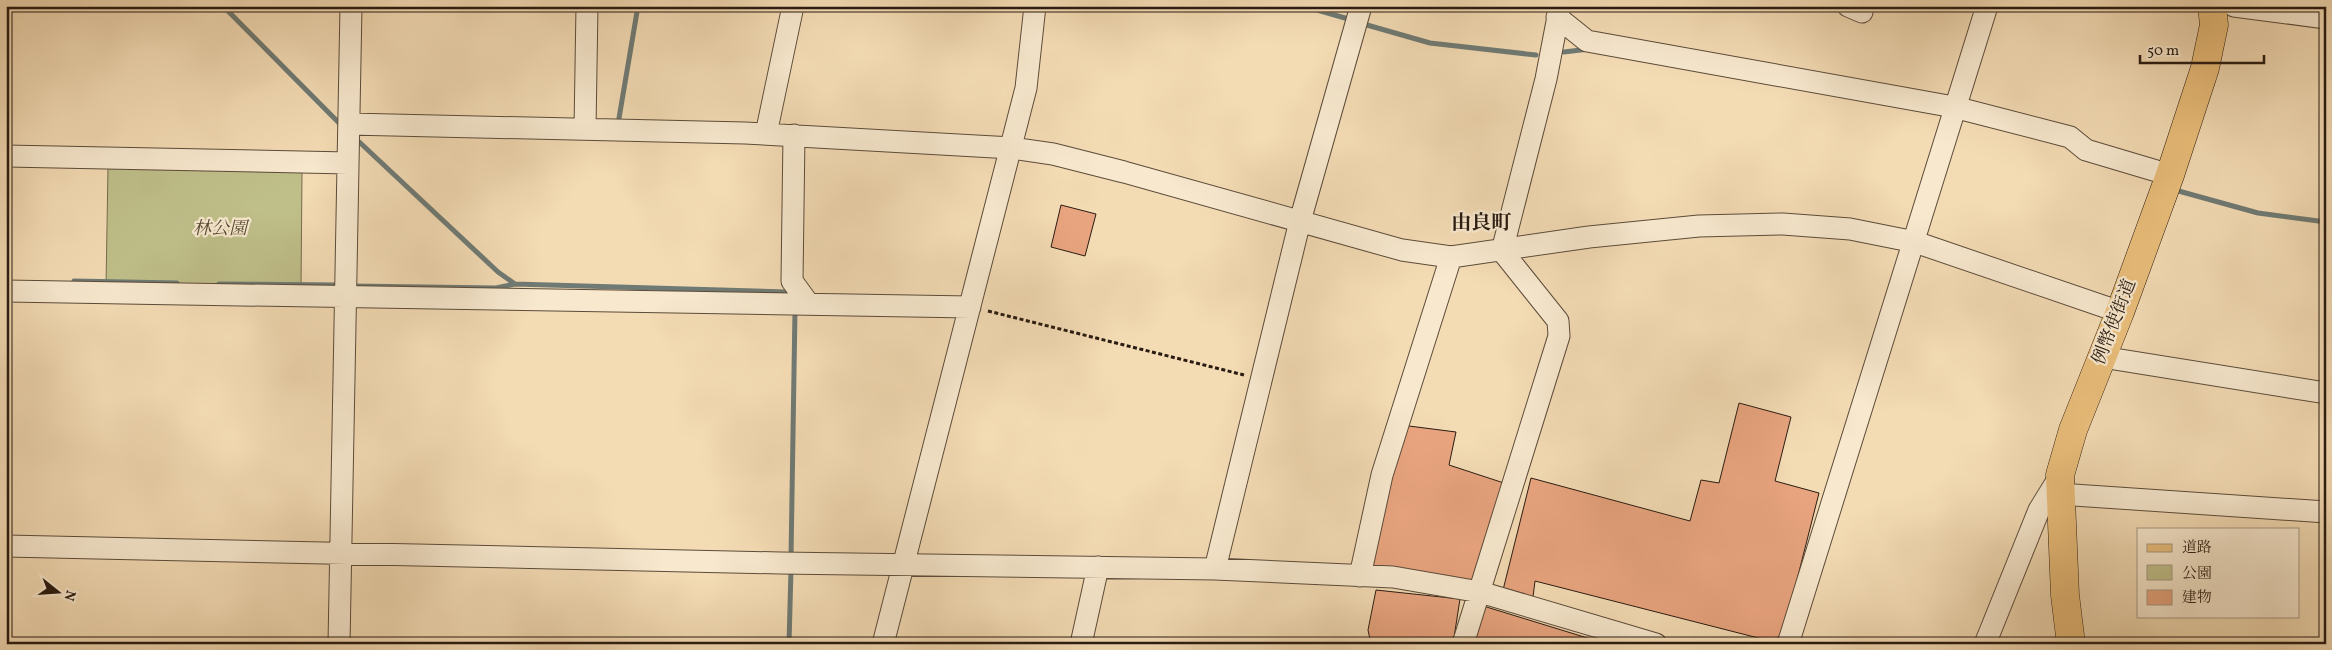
<svg xmlns="http://www.w3.org/2000/svg" width="2332" height="650" font-family="Vollkorn,'Noto Serif JP',serif">
  <style>
    .green { fill: #bfbf8a; stroke: #746d4e }
    .lines { fill: none; stroke-linecap: round; stroke-linejoin: round }
    .stream { stroke: #6f7a74; stroke-width: 5 }
    .building { fill: #e8a47f; stroke: #291b11 }
    .minor-casing { stroke: #5c4b3a; stroke-width: 23 }
    .major-casing { stroke: #291b11; stroke-width: 29 }
    .path { stroke: #291b11; stroke-width: 3; stroke-dasharray: 4 2.5; stroke-linecap: butt }
    .minor { stroke: #f7e8ce; stroke-width: 21 }
    .major { stroke: #eabe7a; stroke-width: 28 }
    .labels { text-anchor: middle; dominant-baseline: central; stroke-width: 4.5; stroke-linejoin: round; paint-order: stroke }
    .park-label { font-size: 18px; font-style: italic; fill: #564c35; stroke: #f7e8ce }
    .street-label { font-size: 18px; fill: #291b11; stroke: #f7e8ce }
    .quarter-label { font-size: 20px; font-weight: bold; fill: #291b11; stroke: #f7e8ce }
  </style>
  <rect width="100%" height="100%" fill="#f3dbb4"/>
  <filter id="stains"><feTurbulence type="fractalNoise" baseFrequency=".004" numOctaves="4"/><feColorMatrix values="0 0 0 0 .2 0 0 0 0 .09 0 0 0 0 .02 0 0 0 .5 -.17"/></filter>
  <radialGradient id="worn" r=".72"><stop offset=".6" stop-color="#630" stop-opacity="0"/><stop offset="1" stop-color="#630" stop-opacity=".3"/></radialGradient>
  <path class="green" d="M108,167l194,5 -1,118 -195,-3z"/>
  <g class="lines">
    <path class="stream" d="M223,6l120,121
      M1303,6l49,14
      M1360,23l70,20 106,12
      M1564,52l25,-3
      M616,124h2l20,-118
      M355,138l143,134 17,12 271,8 4,8
      M2175,190l83,23 68,9
      M74,281l103,2
      M219,284l119,1
      M353,286l143,2 19,-4
      M791,558l4,-248
      M789,644l2,-75"/>
  </g>
  <path class="building" d="M1061,205l35,9 -11,42 -34,-9z
    M1739,403l52,14 -16,64 44,12 -35,138 -10,11 -239,-61 -2,16 -31,-3 29,-116 159,43 11,-41 18,3z
    M1401,425l55,7 -7,33 64,21 -34,101 -113,-17z
    M1376,590l84,9 -7,45h-82l-3,-14z
    M1480,605l127,39h-139z"/>
  <g class="lines">
    <defs>
      <path id="minor" d="M1848,6l14,6
        M2234,6l92,12
        M1557,17l30,24 367,66 116,30 16,13 84,25
        M349,124l396,9 267,15 41,6 71,18 278,78 49,7 138,-20 110,-11 84,-2 67,5 65,13 205,70
        M585,129l2,-123
        M766,134l27,-128
        M794,135l-2,146 16,22
        M6,156l342,7
        M1502,251l44,-172 14,-73
        M6,291l964,16
        M2102,357l224,36
        M2059,494l267,18
        M6,546l774,17 435,6 178,8 87,15 176,52
        M1215,569l85,-348 61,-215
        M1360,576l22,-101 69,-218
        M339,644l12,-638
        M883,644l143,-556 9,-82
        M1081,644l17,-77
        M1463,644l96,-308 -1,-15 -56,-70
        M1788,644l199,-638
        M1985,644l54,-134 21,-34"/>
      <path id="major" d="M2071,644l-6,-49 -5,-120 13,-45 47,-118 50,-137 35,-107 9,-43 -2,-19"/>
    </defs>
    <use href="#minor" class="minor-casing"/>
    <use href="#major" class="major-casing"/>
    <path class="path" d="M988,311l256,64"/>
    <use href="#minor" class="minor"/>
    <use href="#major" class="major"/>
  </g>
  <g class="labels">
    <g class="park-label">
      <text x="220" y="229">林公園</text>
    </g>
    <g class="street-label">
      <text transform="translate(2115 322) rotate(-69)">例幣使街道</text>
    </g>
    <g class="quarter-label">
      <text x="1481" y="224">由良町</text>
    </g>
  </g>
  <rect width="2332" height="650" fill="none" stroke="#f3dbb4" stroke-width="25"/>
  <rect x="8" y="8" width="2317" height="635" fill="none" stroke="#291b11" stroke-width="2.5"/>
  <rect x="12" y="12" width="2307" height="625" fill="none" stroke="#291b11"/>
  <rect x="2137" y="528" width="162" height="90" fill="#f7e8ce" stroke="#a59682"/>
  <rect x="2147" y="544" width="25" height="8" fill="#eabe7a" stroke="#a59682"/>
  <text x="2182" y="552" font-size="15" fill="#291b11">道路</text>
  <rect x="2147" y="565" width="25" height="15" fill="#bfbf8a" stroke="#a59682"/>
  <text x="2182" y="578" font-size="15" fill="#291b11">公園</text>
  <rect x="2147" y="590" width="25" height="15" fill="#e8a47f" stroke="#a59682"/>
  <text x="2182" y="602" font-size="15" fill="#291b11">建物</text>
  <g transform="translate(58 592) rotate(107)" stroke="#f7e8ce" stroke-width="4" paint-order="stroke">
  <path d="M0-4L9 19L0 12L-9 19Z" fill="#291b11"/>
  <text y="-8" font-size="14" font-weight="bold" text-anchor="middle" fill="#291b11">N</text>
  </g>
  <path d="M2140 55v8h124v-8" fill="none" stroke="#291b11" stroke-width="2.5"/>
  <text x="2147" y="55" font-size="15" fill="#291b11" stroke="#f7e8ce" stroke-width="4" paint-order="stroke">50 m</text>
  <rect width="100%" height="100%" filter="url(#stains)"/>
  <rect width="100%" height="100%" fill="url(#worn)"/>
</svg>
